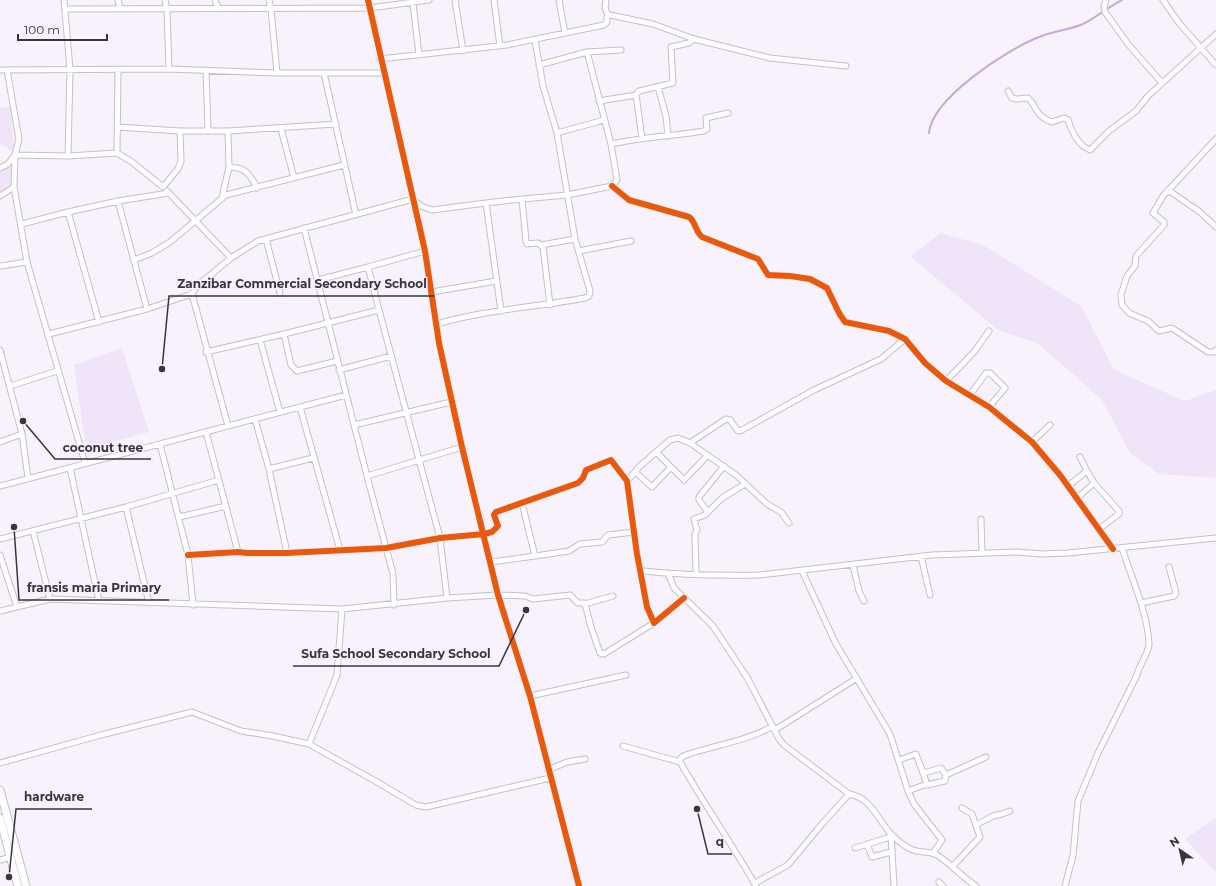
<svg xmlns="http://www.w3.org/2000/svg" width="1216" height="886" font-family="Montserrat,sans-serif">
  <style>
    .green { fill: #f0e4f9 }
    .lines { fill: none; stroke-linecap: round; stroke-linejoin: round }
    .stream { stroke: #c8a8dd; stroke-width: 2 }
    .minor-casing { stroke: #c4c0c8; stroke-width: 7 }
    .secondary-casing { stroke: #c4c0c8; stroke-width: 9 }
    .minor { stroke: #fefdff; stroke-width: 5 }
    .secondary { stroke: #fefdff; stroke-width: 7 }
    .cycleway-casing { stroke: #f8efff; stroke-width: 8 }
    .cycleway { stroke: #e8590c; stroke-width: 6 }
    .leader { fill: none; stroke: #3a353d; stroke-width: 1.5 }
    .callout-dot { fill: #3a353d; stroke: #f8efff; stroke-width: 1.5 }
    .callout-label { font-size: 12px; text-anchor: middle; font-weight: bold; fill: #3a353d; stroke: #f8efff; stroke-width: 3; stroke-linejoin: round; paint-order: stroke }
  </style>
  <rect width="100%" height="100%" fill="#f7f2fc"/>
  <path class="green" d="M0,107l11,1 3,44 -14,-8z
    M9,167l4,1c-1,16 0,17 -13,26v-22z
    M941,233l44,13 97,61 32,63 71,31 31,-11v88l-57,-4 -29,-21 -28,-53 -29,-26 -36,-31 -39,-13 -88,-74z
    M122,348l27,84 -58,16 -6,-7 -11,-76z
    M1216,818v55l-31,-34z"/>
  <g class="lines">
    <path class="stream" d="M929,133c3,-35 79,-84 110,-96 14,-6 30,-7 44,-13 14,-7 25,-17 39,-24"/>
    <defs>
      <path id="minor" d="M64,0l6,69 -2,87
        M118,0l2,8
        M165,0l2,10 2,59
        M215,0l3,8
        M269,0l2,9 6,64
        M368,0l57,251 14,92 23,104 36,148 32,101 49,190
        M455,0l8,51
        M494,0l6,46
        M559,0l6,33
        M606,0l-1,8 3,7
        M1106,0l-2,6 1,6 23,32 34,39
        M1163,0l16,23 37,42
        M413,3l6,52
        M66,9l304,-1 59,-8
        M587,52l34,-2
        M380,59l127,-14 97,-20 3,-3v-5l3,-2 43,9 41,15 76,19 76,8
        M539,65l48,-13 24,92
        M0,70l169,-1 108,4h106
        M7,70l12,69 -4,16 -1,32 13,75 58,201
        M206,70l2,61
        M324,73l32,142
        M658,87l8,29 2,20
        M1008,91l4,7 5,1 11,-1c11,11 6,17 24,24l12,-4 4,2c3,10 10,26 22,30l19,-19 27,-20 12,-15 68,-62
        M599,101l37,-6
        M117,127l63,4h48l108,-7
        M281,129l13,49
        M557,133l47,-13
        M642,138l-6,-43 3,-4 34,-8 -2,-36 18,-4 5,-4
        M1216,139l-53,57 -10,17 11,9v3l-28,31 -1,10 -8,10 -6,19 1,10 7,8 19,8 11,10 13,-3 36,24h6l2,-2
        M117,153l1,-83
        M15,155l53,1 49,-3 15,9 31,25 15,-18 3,-8 -1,-30
        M229,167c16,0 21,7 28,21
        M0,168l8,-4 7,-9
        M612,186l17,14 60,17c7,5 6,14 13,20l56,22 10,16 22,1 20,3 17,9 12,25 6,9 44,9 16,8 20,24 21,18 43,26 43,35 28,33 53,74
        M1168,190l32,22 16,15
        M167,191l64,67
        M0,196l14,-9
        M222,198l7,-31 -1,-36
        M413,199l8,7 11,4 54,-7
        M118,201l29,108
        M68,212l50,-11 51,-8
        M22,224l46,-12 31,110
        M304,228l63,248 26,98 1,31
        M266,239l14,54
        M541,245l34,-6
        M579,251l52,-10
        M134,260l18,-7 18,-11 56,-47 118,-30
        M0,266l27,-4
        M318,280l50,-13
        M432,292l64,-11
        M550,305l-7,-58 -5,-4 -11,1 -1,-3 -4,-42 45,-4 45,-9 5,-6 -6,-36c31,-7 62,-8 93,-13l3,-2 -1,-11 22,-5
        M379,310l61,228 7,60
        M501,311l-15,-108 36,-4
        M437,324c48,-14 99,-17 148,-26l4,-2 1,-5 -15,-52 -18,-106 -14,-47 -8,-46
        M49,334l98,-25 45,-15
        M284,334l7,31 6,6 40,-10
        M260,340l20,72
        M0,350l22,84 6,44
        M206,352l78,-18 95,-24 -11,-43 57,-16
        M339,370l52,-14
        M946,381l28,-29 15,-21
        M10,386l47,-15
        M970,395l16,-22h4l15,15 -16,19
        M300,407l40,143
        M255,419l14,50 18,84
        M354,425l97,-23
        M228,426l-36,-132 5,-8 34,-28 27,-17 155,-42
        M206,432l32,120
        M0,442l22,-8
        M1032,442l18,-17
        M690,443l36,-24 4,1 8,11 4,-1 72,-40 67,-31 24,-20
        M160,444l28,111 5,50
        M657,453l27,27 24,-25
        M70,468l29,133
        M269,469l44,-11
        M1087,471l7,12
        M635,472l17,15 19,-20
        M367,476l95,-29
        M627,481l13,-15 30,-26 8,-2 12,5 46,32 31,29 14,8 8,11
        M0,486l346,-91
        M1068,486l19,-15 -7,-14
        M1076,499l18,-16 25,28v3l-20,15
        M126,507l23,96
        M708,512l-9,-12v-3l25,-31
        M179,517l47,-11
        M981,519l1,34
        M33,531l17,68
        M0,539l126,-32 93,-27
        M0,555l17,52
        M188,555l50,-3 9,1h40l99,-5 54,-10 44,-4 8,-2 6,-6 -4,-11 2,-3 82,-29 5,-5 3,-8 25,-10 16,21 10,73 10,53 7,16 30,-25
        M535,556l34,-5 11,-7 22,-2 6,-7 26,-3
        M921,556l9,39
        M491,562l44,-6 -13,-53
        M853,565l6,26 5,10
        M641,569l3,2c38,4 77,5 115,4l173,-20 85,-3 25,2 26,-1 148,-15
        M802,571l34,73 54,90 18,57 6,13 28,36 -9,13
        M668,573l6,15 39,38 35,53 31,60 5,6 65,49c24,4 29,28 44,42 5,5 13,11 20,14 8,3 17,1 24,5 14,9 25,22 39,31
        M696,574l-1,-40 2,-4 -3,-11 11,-4 17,-17 23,-14
        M613,596l-28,8 6,23 9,26 4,1 50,-31
        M1141,603l33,-7 2,-3 -7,-26
        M0,611l50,-12 292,10 105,-11 51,-3 27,1 8,3 37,-4 8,8h7
        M530,696l96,-21
        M775,730l82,-52
        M309,744l28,-69 5,-66
        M623,746l57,16c24,42 52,82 76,124
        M899,760l17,-6 11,30 -19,7
        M680,762v-3l3,-3c30,-11 62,-14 90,-30
        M0,763l101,-28 91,-23 49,19 32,5 36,8 68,38 39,23 10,2 124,-29
        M548,770l19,-8 18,-3
        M924,773l17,-5 5,7
        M927,785l18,-4 1,-6 40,-18
        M976,825l17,-9 9,-2 8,-3
        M891,835l3,51
        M867,844l5,13 19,-5
        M855,848l35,-11
        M0,860l11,-3
        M952,867l28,-30 -8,-23 -10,-6
        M939,882l4,4
        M755,883l33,-18 34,-41 27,-30
        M1065,886l8,-30 5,-55 20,-48 39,-78c2,-10 12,-22 12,-31 -1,-31 -18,-67 -27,-96"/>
      <path id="secondary" d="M0,790l26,96
        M0,818l18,68"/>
    </defs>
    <use href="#minor" class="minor-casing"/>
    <use href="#secondary" class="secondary-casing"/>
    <use href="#minor" class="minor"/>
    <use href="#secondary" class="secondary"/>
    <defs>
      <path id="cycleway" d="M368,0l57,251 14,92 23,104 36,148 32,101 49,190
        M612,186l17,14 60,17c7,5 6,14 13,20l56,22 10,16 22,1 20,3 17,9 12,25 6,9 44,9 16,8 20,24 21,18 43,26 43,35 28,33 53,74
        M188,555l50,-3 9,1h40l99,-5 54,-10 44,-4 8,-2 6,-6 -4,-11 2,-3 82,-29 5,-5 3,-8 25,-10 16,21 10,73 10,53 7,16 30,-25"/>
    </defs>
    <use href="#cycleway" class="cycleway-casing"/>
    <use href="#cycleway" class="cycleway"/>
  </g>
  <path class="leader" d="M162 369L169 296H434M23 421L55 459H151M14 527L19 600H169M526 610L499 666H293M9 877L16 809H92M697 809L708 854H732"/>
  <g class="callout-dot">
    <circle cx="162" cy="369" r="4"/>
    <circle cx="23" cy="421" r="4"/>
    <circle cx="14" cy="527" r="4"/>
    <circle cx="526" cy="610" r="4"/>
    <circle cx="9" cy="877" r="4"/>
    <circle cx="697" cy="809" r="4"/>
  </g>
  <g class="callout-label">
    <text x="302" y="288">Zanzibar Commercial Secondary School</text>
    <text x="103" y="452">coconut tree</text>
    <text x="94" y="592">fransis maria Primary</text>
    <text x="396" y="658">Sufa School Secondary School</text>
    <text x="54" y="801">hardware</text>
    <text x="720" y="846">q</text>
  </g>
  <g transform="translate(1180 850) rotate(326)" stroke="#f8efff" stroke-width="3" paint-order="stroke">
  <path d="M0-3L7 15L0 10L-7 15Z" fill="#3a353d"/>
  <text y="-6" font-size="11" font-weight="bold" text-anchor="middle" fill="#3a353d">N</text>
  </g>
  <path d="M18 34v6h89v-6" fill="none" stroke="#3a353d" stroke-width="2"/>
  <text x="24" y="34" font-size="12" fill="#3a353d" stroke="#f8efff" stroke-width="3" paint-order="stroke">100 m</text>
</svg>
